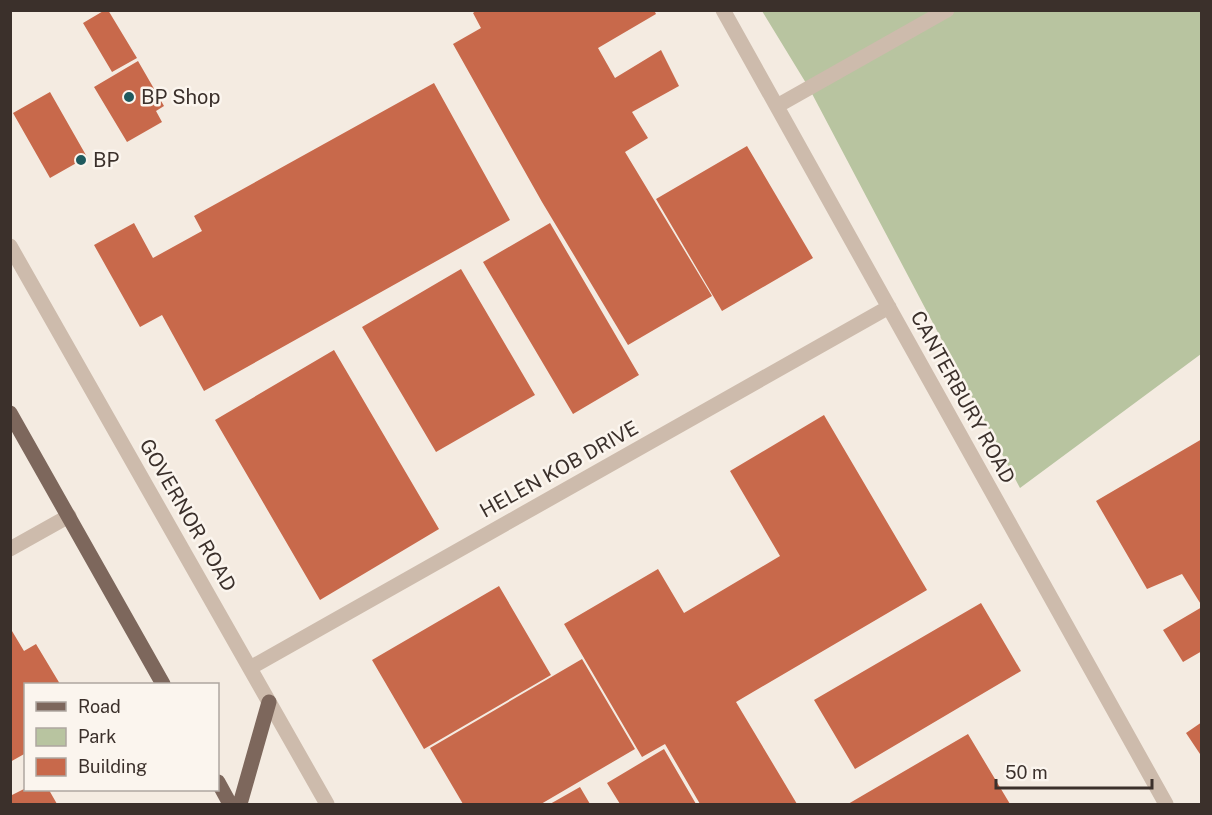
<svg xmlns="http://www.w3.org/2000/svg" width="1212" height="815" font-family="'Public Sans',sans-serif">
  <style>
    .green { fill: #b8c4a0 }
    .building { fill: #c8694b }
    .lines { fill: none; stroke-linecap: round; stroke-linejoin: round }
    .minor { stroke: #cdbbac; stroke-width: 15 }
    .primary { stroke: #7d675c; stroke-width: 15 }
    .poi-dot { fill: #1f5a5e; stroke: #fbf5ee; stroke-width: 2 }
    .labels { text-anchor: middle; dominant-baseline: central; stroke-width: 5; stroke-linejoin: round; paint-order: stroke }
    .poi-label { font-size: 20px; fill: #3b302b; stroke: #fbf5ee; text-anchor: start }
    .street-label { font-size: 20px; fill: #3b302b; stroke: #fbf5ee }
  </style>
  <rect width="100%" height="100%" fill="#f4ebe1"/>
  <path class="green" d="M762,11h439v343l-181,134 -211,-400z"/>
  <path class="building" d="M105,10h3l29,48 -25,14 -29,-49z
    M477,10h177l2,4 -58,34 17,30 46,-28 18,36 -47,26 16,26 -23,14 87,144 -84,49 -86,-143 -89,-158 28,-16 -8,-15z
    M138,61l26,45 -8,5 6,11 -35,20 -33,-55z
    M434,83l76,137 -306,171 -42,-76 -22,12 -46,-82 40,-22 19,35 49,-27 -8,-15z
    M50,92l37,65 -37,21 -37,-65z
    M747,146l66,112 -91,53 -66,-112z
    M550,223l89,152 -66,39 -90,-152z
    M461,269l74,126 -99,57 -74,-125z
    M334,350l105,179 -119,71 -105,-180z
    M824,415l103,175 -191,112 61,102h-97l-35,-60 -23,13 -78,-133 94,-55 26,44 96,-57 -50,-85z
    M1202,439v167l-20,-32 -35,15 -51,-88z
    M499,586l52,89 -127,74 -52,-89z
    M981,603l40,68 -166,98 -41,-69z
    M1202,607v44l-19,11 -20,-32z
    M12,631l12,20 12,-7 24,40h-34v69l-16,9v-130z
    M582,659l53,90 -94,55h-78l-33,-56z
    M1202,722v35l-16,-24z
    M968,734l42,70h-162z
    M664,749l32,55h-76l-13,-21z
    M580,787l10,17h-40z
    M26,788v2h23l8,14h-47v-8z"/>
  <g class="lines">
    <path class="minor" d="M723,10l443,794
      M777,106l170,-96
      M10,246l317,558
      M10,549l59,-33
      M250,668l639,-361"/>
    <path class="primary" d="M10,413l153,271
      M218,782l12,22
      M240,804l29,-102"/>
  </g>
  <g class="poi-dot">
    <circle cx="129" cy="97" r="6"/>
    <circle cx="81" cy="160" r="6"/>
  </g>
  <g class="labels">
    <g class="poi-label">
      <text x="141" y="97">BP Shop</text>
      <text x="93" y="160">BP</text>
    </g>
    <g class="street-label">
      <text transform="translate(963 397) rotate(61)">CANTERBURY ROAD</text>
      <text transform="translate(559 469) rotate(-29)">HELEN KOB DRIVE</text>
      <text transform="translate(188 515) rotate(60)">GOVERNOR ROAD</text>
    </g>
  </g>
  <rect width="1212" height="815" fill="none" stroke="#3b302b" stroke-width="24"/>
  <rect x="24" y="683" width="195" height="108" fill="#fbf5ee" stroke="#aea6a0" stroke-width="1.5"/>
  <rect x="36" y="702" width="30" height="9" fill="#7d675c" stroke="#aea6a0" stroke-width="1.5"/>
  <text x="78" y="713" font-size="18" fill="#3b302b">Road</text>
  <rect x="36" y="728" width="30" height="18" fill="#b8c4a0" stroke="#aea6a0" stroke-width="1.5"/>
  <text x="78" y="743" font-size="18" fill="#3b302b">Park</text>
  <rect x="36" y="758" width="30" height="18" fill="#c8694b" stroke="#aea6a0" stroke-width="1.5"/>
  <text x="78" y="773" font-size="18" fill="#3b302b">Building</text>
  <path d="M996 779v9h156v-9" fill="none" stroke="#3b302b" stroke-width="3"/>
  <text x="1005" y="779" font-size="18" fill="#3b302b" stroke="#fbf5ee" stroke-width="4.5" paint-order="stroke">50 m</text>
</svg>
